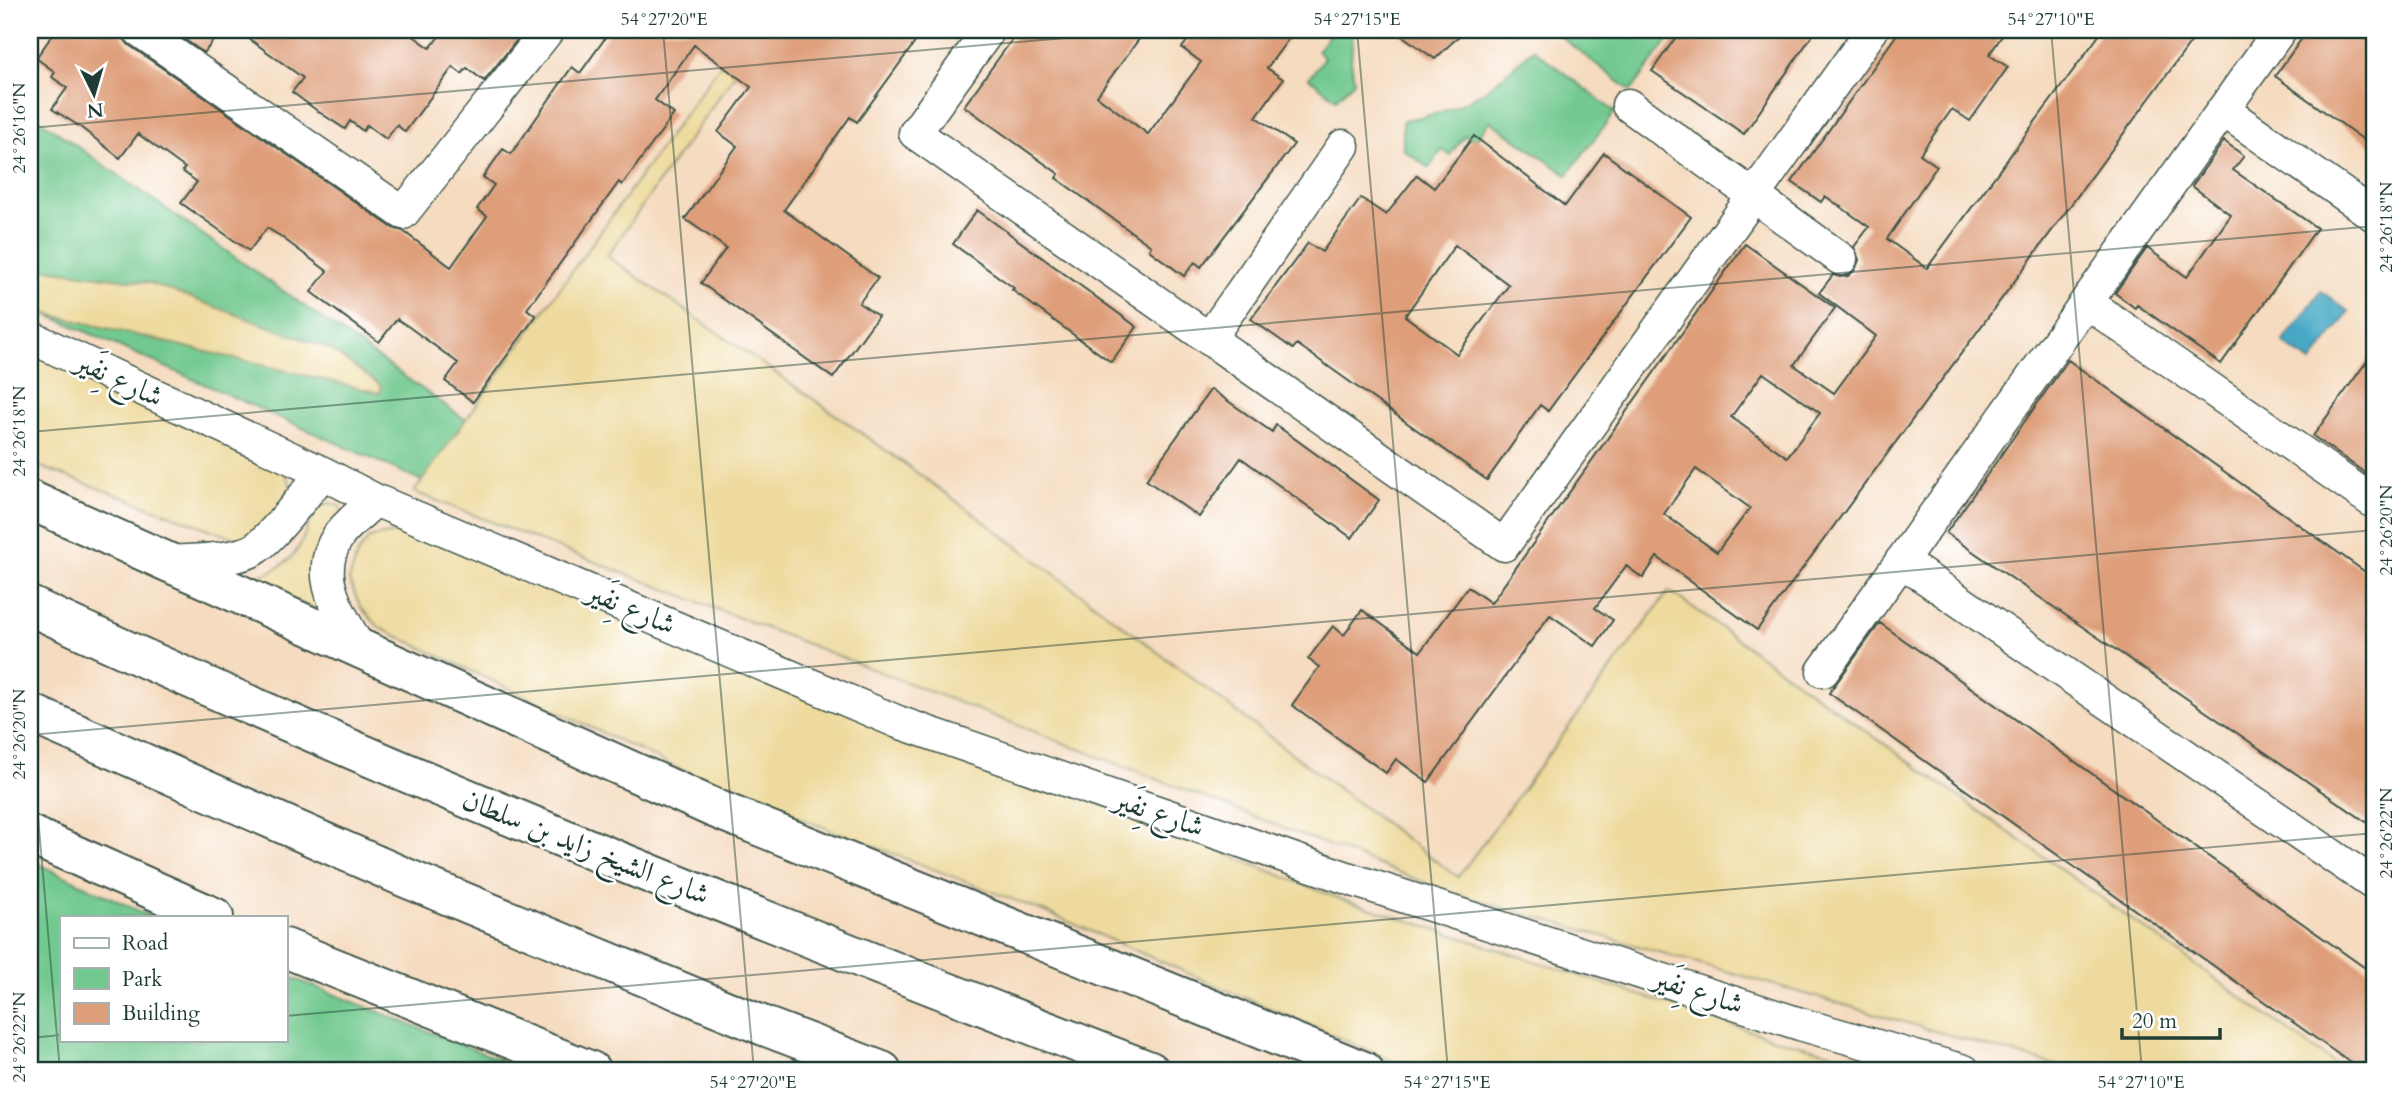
<svg xmlns="http://www.w3.org/2000/svg" width="2405" height="1101" font-family="Cardo,Amiri,serif">
  <style>
    .green { fill: #72c98f; stroke: #488362; stroke-width: 2 }
    .sand { fill: #eeda9e; stroke: #868c69; stroke-width: 2 }
    .water { fill: #47a8c6; stroke: #33727d; stroke-width: 2 }
    .building { fill: #de9e79; fill-rule: evenodd }
    .lines { fill: none; stroke-linecap: round; stroke-linejoin: round }
    .minor-casing { stroke: #3f5549; stroke-width: 35 }
    .primary-casing { stroke: #3f5549; stroke-width: 42 }
    .trunk-casing { stroke: #3f5549; stroke-width: 42 }
    .minor { stroke: #fff; stroke-width: 32 }
    .primary { stroke: #fff; stroke-width: 38 }
    .trunk { stroke: #fff; stroke-width: 38 }
    .ticks { fill: none; stroke: #1f3d34; stroke-width: 2; stroke-opacity: 0.45 }
    .labels { text-anchor: middle; dominant-baseline: central; stroke-width: 5; stroke-linejoin: round; paint-order: stroke }
    .street-label { font-size: 30px; fill: #1f3d34; stroke: #fff }
    .neatline { fill: none; stroke: #1f3d34; stroke-width: 2.5 }
    .ticks-label { font-size: 18px; text-anchor: middle; fill: #1f3d34 }
  </style>
  <rect width="100%" height="100%" fill="#fff"/>
  <filter id="ink" filterUnits="userSpaceOnUse"><feTurbulence type="fractalNoise" baseFrequency=".0143" numOctaves="2"/><feDisplacementMap in="SourceGraphic" scale="14" xChannelSelector="R" yChannelSelector="G"/><feConvolveMatrix kernelMatrix="1 2 1 2 8 2 1 2 1" color-interpolation-filters="sRGB"/></filter>
  <filter id="wash" filterUnits="userSpaceOnUse"><feTurbulence type="fractalNoise" baseFrequency=".00686" numOctaves="4" result="noise"/><feDisplacementMap in="SourceGraphic" scale="28" xChannelSelector="R" yChannelSelector="G"/><feGaussianBlur stdDeviation="1.57" result="paint"/><feColorMatrix in="noise" values="0 0 0 0 0 0 0 0 0 0 0 0 0 0 0 0 0 1.4 0 .05"/><feComposite in="paint" operator="in"/></filter>
  <g filter="url(#wash)">
    <rect width="100%" height="100%" fill="#f5dbbf"/>
    <path class="green" d="M1325,30h28l-2,30 3,22 -18,17 -27,-21 15,-20 -7,-7 13,-17z
      M1552,30h124l-45,61z
      M1533,49l82,63 -48,63 -77,-54 -16,21 -9,-7 -15,20 -8,-5 -13,18 -26,-19v-29c62,-8 86,-30 130,-71z
      M30,113l436,307 -44,61 -378,-168 336,80 -230,-110 -120,-16z
      M30,860l122,57h-91v123h224v-65l244,96h-499z"/>
    <path class="sand" d="M745,30h21l-159,226c135,94 271,186 402,284 150,112 298,227 449,337l211,-286 676,480h-270l-626,-179 -1035,-400z
      M30,267l120,16 180,66 51,37 -1,7 -336,-80 -14,-7z
      M30,344l253,123 7,16v17l-48,41 -212,-78z
      M327,503c11,0 14,3 18,13l-19,98 -79,-34c18,-6 35,-11 48,-27 12,-15 13,-42 32,-50z
      M409,530l926,367 441,142 126,32h-486l-368,-158 -337,-129 -331,-156 -19,-20 -12,-27 8,-26 12,-17z"/>
    <path class="water" d="M2321,291l28,21 -38,51 -28,-21z"/>
    <g id="blocks">
      <path class="building" d="M56,30h65l2,8 6,7 264,183 10,3 48,36 36,-51 -10,-7 17,-24 -11,-8 20,-28 8,5 61,-87 8,6 31,-43h313l-67,92 -7,-5 -66,93 94,68 -19,25 19,13 -45,62 -132,-95 25,-35 -41,-29 52,-73 -19,-14 33,-45 -57,-42 -39,55 19,14 -52,71 -3,-3 -92,127 9,7 -63,86 -28,-21 13,-18 -49,-36 -12,-8 -18,23 -68,-50 16,-21 -47,-35 -13,-8 -18,23 -68,-48 16,-21 -15,-11 3,-3 -47,-34 -18,24 -41,-32 -27,-17 15,-21 -15,-11 3,-5 -19,-14z
        M171,30h50l-17,23z
        M237,30h168l25,18 14,-18h81l-41,51 -17,-13 -5,6 -9,-7 -48,65 -8,-7 -11,14 -19,-14 -4,6 -13,-10 -5,8 -26,-17 -27,-20 11,-14z
        M1019,30h106l14,9 -42,57 51,38 53,-72 -19,-14 13,-18h100l-28,38 16,11 -27,38 38,27 -93,123 -6,-5 -11,14 -35,-26 2,-4 -95,-68 3,-4 -95,-68z
        M1394,30h71l-30,29z
        M1681,30h135l-72,104 -92,-63z
        M1900,30h106l-17,25 19,12 -38,54 -18,-12 -32,45 17,12 -50,73 40,29 176,-238h97l-443,600 -100,-73 -14,21 -17,-12 -31,42 18,12 -18,26 -45,-31 -122,167 -32,-23 -10,14 -94,-68 27,-38 -11,-8 25,-33 11,9 18,-25 58,42 48,-65 23,16 254,-359 90,64 -41,57 40,28 42,-57 -57,-43 14,-18 7,2 8,-1 7,-6 4,-10 -5,-13 15,-20 -44,-31 -4,6 -29,-20zM1763,373l57,40 -33,44 -56,-40zM1696,469l54,39 -33,44 -53,-38z
        M2308,30h47l20,14v104l-100,-72z
        M1474,136l91,70 39,-53 87,64 -143,194 -8,-6 -53,75 -190,-136 -4,5 -42,-30 57,-76 14,9 39,-54 25,17 31,-40 17,13zM1455,245l54,40 -52,69 -52,-38z
        M2224,141l20,15 -11,14 84,58 -96,136 -84,-59 -2,3 -20,-15 32,-45 40,29 44,-62 -39,-29z
        M977,210l160,117 -26,35 -99,-72 2,-2 -61,-44z
        M2375,350v130l-62,-44z
        M2068,360l307,219v249l-429,-295z
        M1211,389l61,43 4,-7 103,75 -27,38 -111,-80 -42,59 -53,-37z
        M1880,623l495,352v96h-13l-533,-378z"/>
    </g>
  </g>
  <g filter="url(#ink)">
    <use href="#blocks" fill-opacity="0" stroke="#3f5549" stroke-width="2"/>
    <g class="lines">
      <defs>
        <path id="minor" d="M139,30l264,183 145,-183
          M989,30l-74,103 589,412 368,-515
          M1628,105l213,154
          M2223,110l152,106
          M2086,302l289,201
          M30,337l293,136 52,27 523,222 458,159 444,143 164,47
          M1209,339l134,-193
          M1901,561l474,324
          M168,562c26,-2 56,-1 81,-10 19,-7 58,-61 74,-79
          M359,648c-20,-37 -47,-73 -20,-113 10,-13 25,-24 36,-35
          M1823,671l457,-641"/>
        <path id="primary" d="M30,500l684,308 650,263
          M30,835l184,82
          M285,948l306,123"/>
        <path id="trunk" d="M30,606c366,170 743,319 1120,465
          M30,713l376,165 358,148 118,45"/>
      </defs>
      <use href="#minor" class="minor-casing"/>
      <use href="#primary" class="primary-casing"/>
      <use href="#trunk" class="trunk-casing"/>
      <use href="#minor" class="minor"/>
      <use href="#primary" class="primary"/>
      <use href="#trunk" class="trunk"/>
    </g>
  </g>
  <path class="ticks" d="M663,30l91,1041M1357,30l91,1041M2051,30l91,1041M30,128l1127,-98M30,432l2345,-206M30,724l30,347M30,735l2345,-205M285,1016l2090,-183M30,1038l31,-3"/>
  <g class="labels">
    <g class="street-label">
      <text transform="translate(119 379) rotate(25)">شارع نِفَير</text>
      <text transform="translate(631 608) rotate(23)">شارع نِفَير</text>
      <text transform="translate(1159 813) rotate(19)">شارع نِفَير</text>
      <text transform="translate(586 847) rotate(22)">شارع الشيخ زايد بن سلطان</text>
      <text transform="translate(1698 991) rotate(18)">شارع نِفَير</text>
    </g>
  </g>
  <rect width="2405" height="1101" fill="none" stroke="#fff" stroke-width="77"/>
  <rect x="60" y="916" width="228" height="126" fill="#ffffff" stroke="#a5b1ae" stroke-width="2"/>
  <rect x="74" y="938" width="35" height="10" fill="#ffffff" stroke="#a5b1ae" stroke-width="2"/>
  <text x="122" y="950" font-size="21" fill="#1f3d34">Road</text>
  <rect x="74" y="968" width="35" height="21" fill="#72c98f" stroke="#a5b1ae" stroke-width="2"/>
  <text x="122" y="986" font-size="21" fill="#1f3d34">Park</text>
  <rect x="74" y="1003" width="35" height="21" fill="#de9e79" stroke="#a5b1ae" stroke-width="2"/>
  <text x="122" y="1020" font-size="21" fill="#1f3d34">Building</text>
  <g transform="translate(94 94) rotate(175)" stroke="#ffffff" stroke-width="5" paint-order="stroke">
  <path d="M0-5L12 26L0 18L-12 26Z" fill="#1f3d34"/>
  <text y="-10" font-size="19" font-weight="bold" text-anchor="middle" fill="#1f3d34">N</text>
  </g>
  <path d="M2122 1028v10h98v-10" fill="none" stroke="#1f3d34" stroke-width="3.5"/>
  <text x="2132" y="1028" font-size="21" fill="#1f3d34" stroke="#ffffff" stroke-width="5" paint-order="stroke">20 m</text>
  <rect x="38" y="38" width="2328" height="1024" class="neatline"/>
  <g class="ticks-label">
    <text x="664" y="25">54°27'20"E</text>
    <text x="1357" y="25">54°27'15"E</text>
    <text x="2051" y="25">54°27'10"E</text>
    <text transform="translate(19 128) rotate(-90)" y="6">24°26'16"N</text>
    <text transform="translate(2386 227) rotate(-90)" y="6">24°26'18"N</text>
    <text transform="translate(19 431) rotate(-90)" y="6">24°26'18"N</text>
    <text transform="translate(2386 530) rotate(-90)" y="6">24°26'20"N</text>
    <text transform="translate(19 734) rotate(-90)" y="6">24°26'20"N</text>
    <text transform="translate(2386 833) rotate(-90)" y="6">24°26'22"N</text>
    <text transform="translate(19 1037) rotate(-90)" y="6">24°26'22"N</text>
    <text x="753" y="1088">54°27'20"E</text>
    <text x="1447" y="1088">54°27'15"E</text>
    <text x="2141" y="1088">54°27'10"E</text>
  </g>
</svg>
